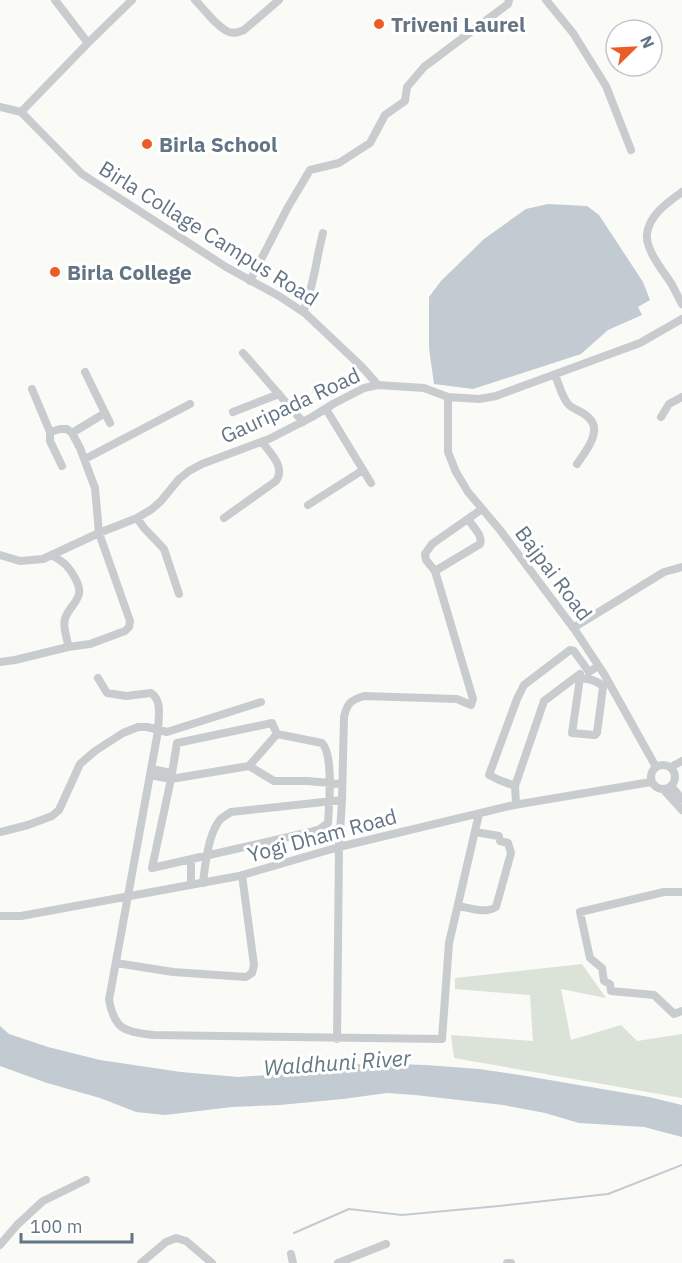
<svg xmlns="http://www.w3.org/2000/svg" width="682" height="1263" font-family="'IBM Plex Sans',sans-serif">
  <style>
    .green { fill: #dbe2d8 }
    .water { fill: #c2cbd1 }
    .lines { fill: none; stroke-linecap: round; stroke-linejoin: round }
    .stream { stroke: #c2cbd1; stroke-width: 2 }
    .street { stroke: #c8cccf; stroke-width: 8 }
    .poi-dot { fill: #ea5d27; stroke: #fff; stroke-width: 2 }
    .labels { text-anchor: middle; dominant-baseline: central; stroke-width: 6; stroke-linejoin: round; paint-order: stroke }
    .poi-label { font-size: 21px; font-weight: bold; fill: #637484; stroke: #fff; text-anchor: start }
    .street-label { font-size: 21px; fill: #637484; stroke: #fff }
    .water-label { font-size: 22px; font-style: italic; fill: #637a84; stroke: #fff }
  </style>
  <rect width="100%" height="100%" fill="#fafaf7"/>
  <path class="green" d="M582,964l24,34 -45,-9 10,51 50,-15 16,16 45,-7v64l-228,-40 -3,-23 82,6 -3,-46 -75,-6v-11z"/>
  <path class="water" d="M548,204l39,2 12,9 44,67 7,18 -12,7 4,8 -34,15 -27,24 -108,35 -39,-5 -5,-36v-51l12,-16 43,-42 42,-30z
    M0,1026l9,8 39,13 52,13 81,12 57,5 58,-4 72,-10 58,2 53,4 41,6 129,22 33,8v32l-38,-10 -65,-4 -34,-10 -42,-8 -88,-10 -28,-2 -44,6 -63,6 -48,2 -67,8 -29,-3 -36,-14 -53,-15 -47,-17z"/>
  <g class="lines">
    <path class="stream" d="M294,1233l55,-24 53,6 97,-9 109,-12 74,-29"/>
    <path class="street" d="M55,0l33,43
      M195,0c9,9 23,28 34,32 6,2 10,0 15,-2l35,-30
      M546,0l27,33 33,53 25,64
      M0,107l21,5 61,62 144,93 53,29 27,18 56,53 16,18
      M21,112l67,-69 44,-43
      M682,192c-14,10 -33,23 -35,42 -2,15 16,37 24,49 4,7 7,14 11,21
      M250,281l38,-74 22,-37 29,-7 31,-20 15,-28 20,-14 2,-14 17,-20 84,-63 1,-4
      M303,312c11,-25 13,-53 20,-79
      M243,353l60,69
      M85,372l25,51
      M555,375c4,9 7,23 14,30 6,5 15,7 20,13 14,13 -4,34 -12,46
      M32,389l18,43v9l12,25
      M448,397v55l8,20 12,20 32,38 75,100 29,44 52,93
      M326,409l45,74
      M233,412l46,-18
      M661,417l8,-13 13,-7
      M50,432l10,-3h7l5,4 8,15 15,40 4,45 31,88 -1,6 -4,4 -35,13 -22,3
      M72,433l33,-20
      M85,459l105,-55
      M308,505l55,-35
      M137,518l7,10 20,21 15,45
      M224,518l52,-37c10,-14 -6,-28 -14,-39
      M0,555l20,6 23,-2 56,-26 38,-15 15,-9 9,-8 18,-22 10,-8 13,-7 67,-25 43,-22 21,-13 31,-16 14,-3 46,3 24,9 31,2 17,-3 144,-53 42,-24
      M435,571l45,-27c3,-9 -7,-17 -12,-25
      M573,628l91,-56 18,-5
      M0,662l15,-2 53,-13c0,-9 -6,-18 -3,-28 2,-9 12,-16 14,-25 2,-9 -8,-24 -14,-30 -4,-3 -8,-6 -12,-8
      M577,677c8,2 21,2 26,10l-6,46 -2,2 -23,-2 8,-55
      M98,678l9,15 19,3 25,-3c12,8 7,25 7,38l-49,269c6,31 16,31 44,35l289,4 7,-96 30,-129
      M277,734l45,9c12,12 7,62 6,80l-8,6 -10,3 -158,36 19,-89 78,-13 25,15h33l35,3
      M651 777a12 12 0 1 1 24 0a12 12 0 1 1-24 0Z
      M671,767l11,-6
      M151,769l21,4
      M150,775l21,4 6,-36 95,-20 5,11 -28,32
      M515,786l29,-85 36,-27
      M671,786l11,13
      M663,789l19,21
      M516,805l-1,-19 -16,-6 -10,-5 28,-76 7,-14 46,-35 4,1 15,21 9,-6
      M0,832l28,-7 24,-9 7,-6 21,-46 15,-13 28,-18 15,-6h9l20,5 94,-30
      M203,883c2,-18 5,-47 16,-62 3,-4 8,-6 12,-9l111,-12
      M191,884v-24
      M682,892h-18l-84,20 10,46 12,10 2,13 6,3 1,7 43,4 20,19 8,-3
      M458,906c12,2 27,8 38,1l15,-54 -3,-10 -8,-2 -1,-5 -24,-4
      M0,916h21l218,-40 100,-29 175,-42 137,-23
      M116,963l57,9 73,5 6,-4 2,-8 -12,-90
      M337,1039l2,-192 3,-47 2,-83c3,-14 7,-17 20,-21l93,3 14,6 2,-6 -38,-128 -9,-11 -1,-6 7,-10 50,-35
      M0,1245l17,-20 26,-24 43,-21
      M291,1254l2,9
      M141,1263l25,-21 10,-4 10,3 26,22
      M338,1263l48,-19
      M507,1263h4"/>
  </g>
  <g class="poi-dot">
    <circle cx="379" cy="24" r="6"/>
    <circle cx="147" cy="144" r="6"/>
    <circle cx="55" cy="272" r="6"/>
  </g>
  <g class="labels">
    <g class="poi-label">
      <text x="391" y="24">Triveni Laurel</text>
      <text x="159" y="144">Birla School</text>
      <text x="67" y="272">Birla College</text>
    </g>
    <g class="street-label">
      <text transform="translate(209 233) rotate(32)">Birla Collage Campus Road</text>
      <text transform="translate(290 405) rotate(-25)">Gauripada Road</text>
      <text transform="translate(554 573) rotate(53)">Bajpai Road</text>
      <text transform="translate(322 835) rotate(-15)">Yogi Dham Road</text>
    </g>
    <g class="water-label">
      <text transform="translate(337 1062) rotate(-4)">Waldhuni River</text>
    </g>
  </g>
  <g transform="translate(634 48) rotate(66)"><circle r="28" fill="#ffffff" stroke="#c1c7ce" stroke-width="1.5"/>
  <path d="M0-4.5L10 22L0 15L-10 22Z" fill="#ea5d27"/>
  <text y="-9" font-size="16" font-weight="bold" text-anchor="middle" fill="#637484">N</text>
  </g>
  <path d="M21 1233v9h111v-9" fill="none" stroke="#637484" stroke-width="3"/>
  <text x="30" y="1233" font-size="18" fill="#637484" stroke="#ffffff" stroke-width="4.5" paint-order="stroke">100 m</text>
</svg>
